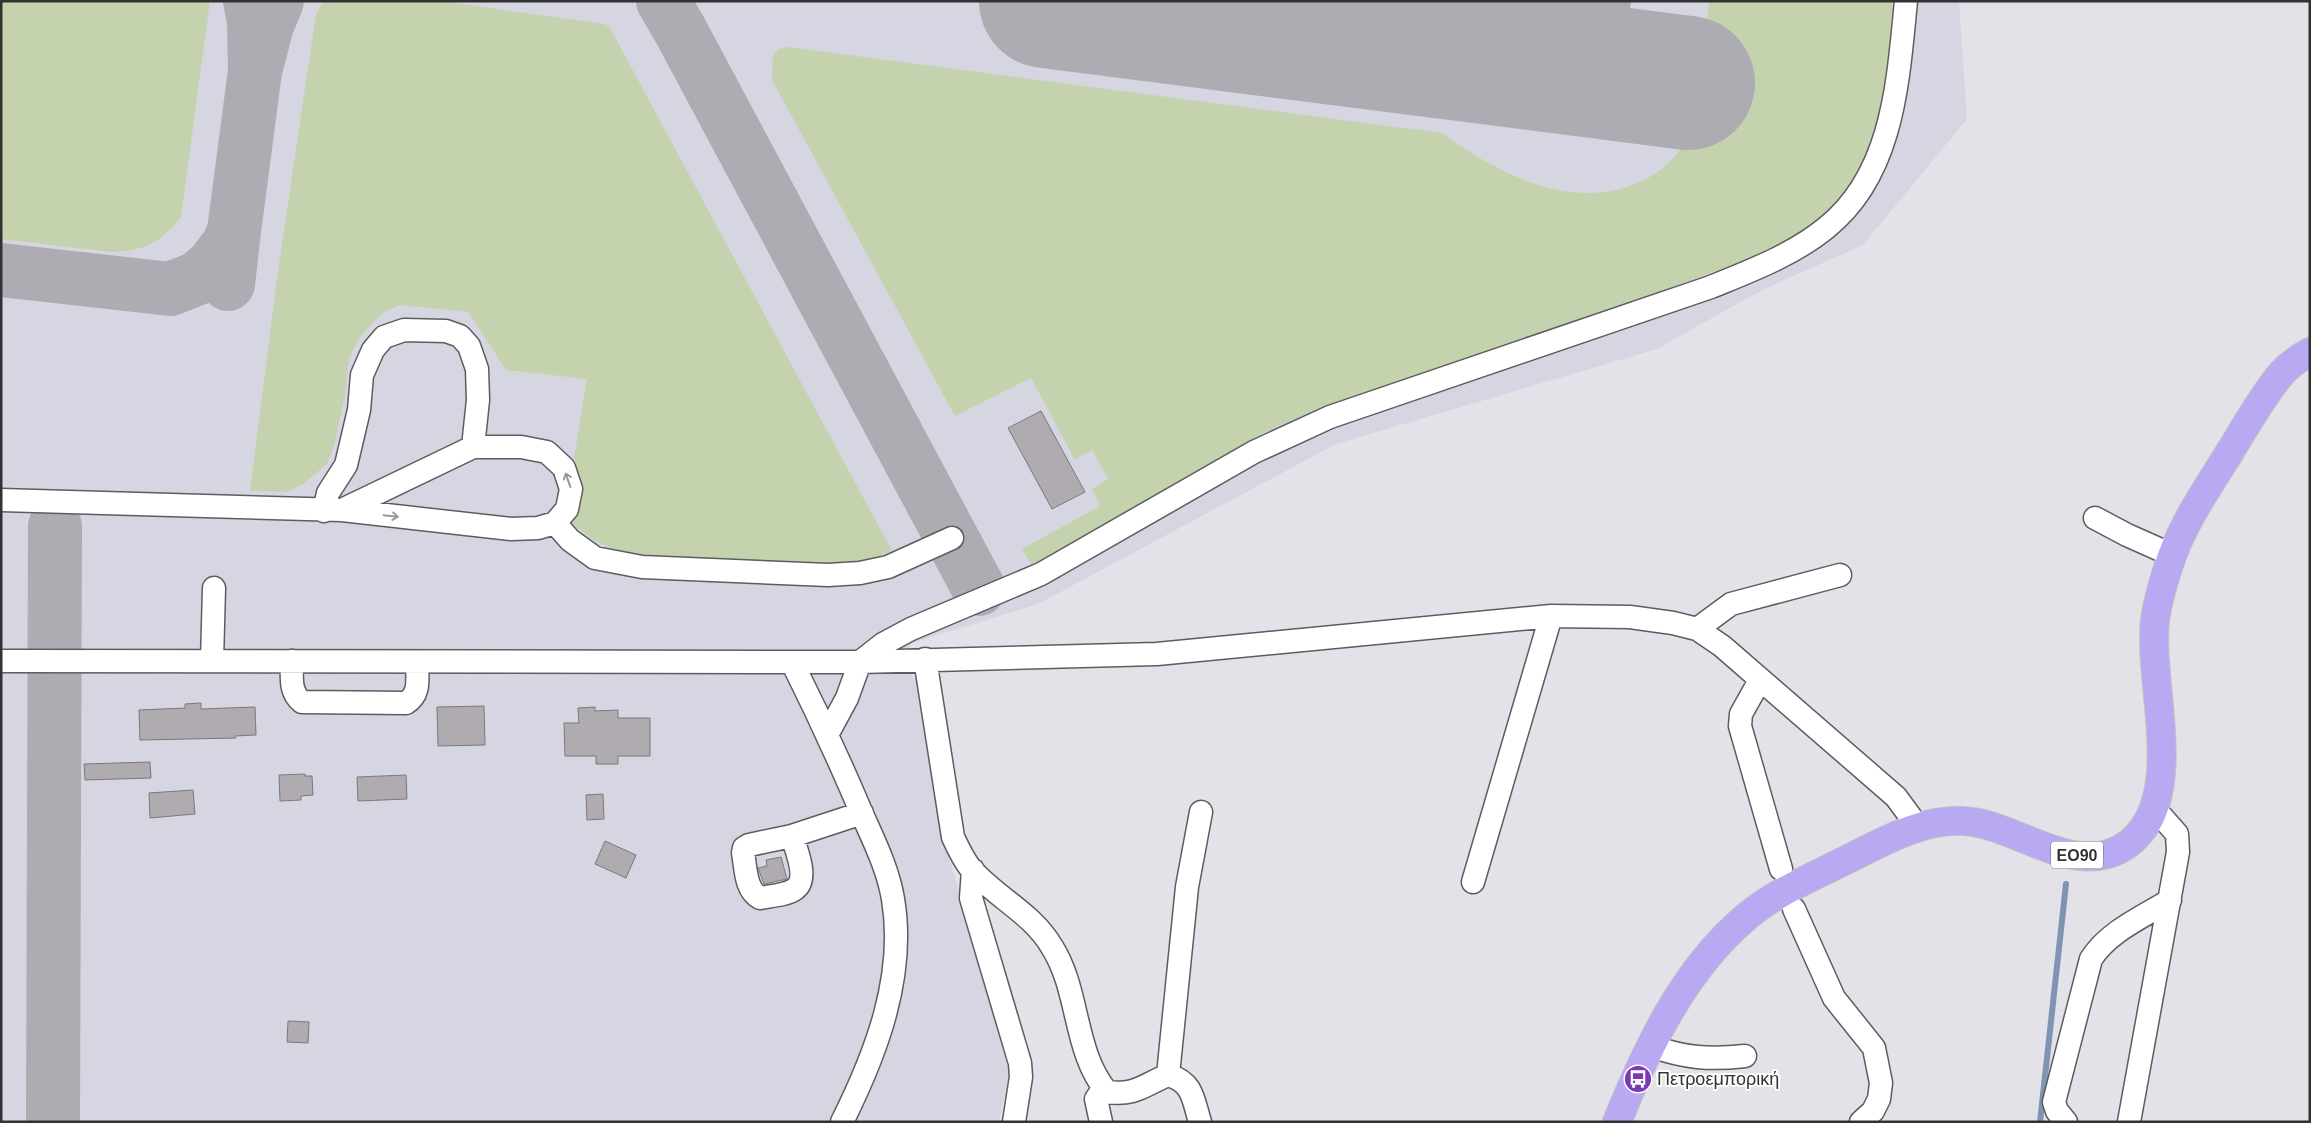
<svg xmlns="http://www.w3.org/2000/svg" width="2311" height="1123" font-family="Arial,sans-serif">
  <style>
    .built { fill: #d6d6e2 }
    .green { fill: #c4d3ad }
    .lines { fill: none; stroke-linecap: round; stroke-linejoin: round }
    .stream { stroke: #8093b3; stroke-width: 6 }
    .taxiway { stroke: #acacb2; stroke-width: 54 }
    .runway { stroke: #acacb2; stroke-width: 134 }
    .building { fill: #b0abb0; stroke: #7b777b }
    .minor-casing { stroke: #5c5c61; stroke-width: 25 }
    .major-casing { stroke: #c2c2c2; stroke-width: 30 }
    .minor { stroke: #fff; stroke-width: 22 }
    .major { stroke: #b8a9f2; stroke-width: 28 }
    .oneway { stroke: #98989a }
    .labels { text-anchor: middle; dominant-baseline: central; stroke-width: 4; stroke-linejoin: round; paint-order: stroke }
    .shield { fill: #fff; stroke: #707071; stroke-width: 1 }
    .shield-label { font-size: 16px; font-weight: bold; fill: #323234 }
    .poi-label { font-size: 18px; fill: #323234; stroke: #fff; text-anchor: start }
  </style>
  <rect width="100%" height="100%" fill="#e2e2e8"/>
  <path class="built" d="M1,1h1958l8,118 -104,126 -101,45 -105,59 -321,95 -298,160 -126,39 -6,8 3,22 8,7 27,162 68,217 -13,63h-998z"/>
  <path class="green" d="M1,1h209l-29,216c-21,26 -36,34 -70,35l-110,-13z
    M323,1h117l165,23 5,4 282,523 -35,13 -15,2 -208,-9 -39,-16 -25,-19c8,-23 13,-41 4,-64l13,-79 -81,-9 -38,-58 -68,-7 -19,9 -21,23 -11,21 -4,38 -11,50 -7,18 -24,20 -16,8 -37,-1 27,-213 37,-251 2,-12z
    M1709,1h184l-4,54 -11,61 -14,43 -20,34 -20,23 -31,22 -44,21 -221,81 -215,71 -46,20 -207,121 -28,13 -10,-16 78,-43 -8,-17 16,-10 -16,-29 -17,10 -44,-82 -76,38 -183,-336 1,-24 6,-7 9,-2 654,86c58,42 134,82 204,46 20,-10 37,-28 44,-50 3,-9 4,-20 6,-30 7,-32 10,-65 13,-98z"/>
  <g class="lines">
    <path class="stream" d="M2040,1122l26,-238"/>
    <path class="taxiway" d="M250,1l4,20 1,50 12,-46 10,-24
      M663,1l17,29 299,559
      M1494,58c46,-12 73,-26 110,-57
      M234,231l21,-160
      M1,270l169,19 28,-11 15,-13 15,-20 6,-14 -6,53
      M53,1122l2,-596"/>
    <path class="runway" d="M1046,1l642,82"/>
  </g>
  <path class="building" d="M1041,411l44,81 -33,17 -44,-81z
    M201,703v6l54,-2 1,28 -21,1 1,2 -96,2 -1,-30 46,-2v-4z
    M484,706l1,39 -47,1 -1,-39z
    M595,707v4l23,-1v8h32v38h-32v8h-22v-8h-31l-1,-33h15l-1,-15z
    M150,762l1,16 -66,2 -1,-16z
    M305,774v2h7l1,19 -12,1v4l-21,1 -1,-26z
    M406,775l1,24 -49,2 -1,-24z
    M193,790l2,24 -45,4 -1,-25z
    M603,794l1,25 -17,1 -1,-25z
    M605,841l31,14 -10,23 -31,-14z
    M781,857l6,22 -23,5 -6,-16 9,-2 -1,-6z
    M288,1021l21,1 -1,21 -21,-1z"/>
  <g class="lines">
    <defs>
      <path id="minor" d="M1,500l341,10 169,19 27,-1 17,-5 12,-14 4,-20 -7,-21 -17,-16 -26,-5h-48l-131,63
        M324,511l4,-18 18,-28 13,-55 3,-35 11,-25 11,-13 20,-7 42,1 14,5 9,10 8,23 1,31 -5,47
        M2095,518l32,17 45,20
        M555,523l15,17 25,18 47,9 186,8 32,-2 28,-6 64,-29
        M1697,629l34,-25 109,-29
        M925,659l28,178c5,11 11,24 19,33 25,28 61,44 80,77 28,44 21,104 55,145 28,4 37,-7 61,-17 25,7 25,24 32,47
        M1,661l859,1 297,-8 394,-38 79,1 43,6 24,6 25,17 174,151 22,30
        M212,661l2,-73
        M292,661c0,15 -3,31 10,41l104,1c15,-9 11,-25 11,-41
        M792,662c25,50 48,100 70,152 12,27 26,55 31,85 13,77 -17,155 -51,223
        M1760,680l-19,34 -1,12 41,143
        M828,733l19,-35 13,-36 23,-18 28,-15 130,-55 213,-122 76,-35 381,-130c39,-16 82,-32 115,-59 68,-54 72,-148 80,-227
        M792,836c4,13 17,43 3,53 -8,6 -25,7 -35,9 -15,-8 -14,-30 -17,-45l1,-5 5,-3 43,-9 70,-23
        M973,870l-2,28 49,165 1,14 -7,45
        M1473,882l78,-266
        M1794,909l40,89 40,50 7,35 -2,16 -6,12 -12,11
        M1651,1046c34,12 58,14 94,10
        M1168,1075l19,-188 14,-75
        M1101,1122l-5,-23 8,-11
        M2066,1122l-9,-11 -3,-9 37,-143c18,-28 52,-42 79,-59
        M2129,1122l49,-270 -1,-18 -22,-25"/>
      <path id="major" d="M1617,1122c30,-74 66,-151 128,-204 30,-26 70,-42 105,-60 36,-18 73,-39 114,-37 55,3 120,66 171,17 50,-48 13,-155 20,-218 3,-21 10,-44 17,-64 14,-38 38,-72 59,-106 14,-23 33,-56 50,-76 8,-9 18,-16 29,-22"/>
    </defs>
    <use href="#minor" class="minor-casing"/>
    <use href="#major" class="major-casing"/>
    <use href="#minor" class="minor"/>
    <use href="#major" class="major"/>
  </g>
  <defs><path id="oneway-shaft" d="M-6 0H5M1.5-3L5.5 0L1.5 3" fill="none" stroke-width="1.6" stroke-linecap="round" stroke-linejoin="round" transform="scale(1.25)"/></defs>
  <g class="oneway">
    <use href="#oneway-shaft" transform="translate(568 480) rotate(-109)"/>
    <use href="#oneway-shaft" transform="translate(391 516) rotate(6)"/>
  </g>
  <defs>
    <symbol id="bus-disc" viewBox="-11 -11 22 22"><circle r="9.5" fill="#7b3aae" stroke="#fff"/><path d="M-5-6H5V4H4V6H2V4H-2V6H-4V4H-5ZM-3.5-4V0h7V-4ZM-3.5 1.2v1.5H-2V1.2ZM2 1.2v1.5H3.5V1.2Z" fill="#fff"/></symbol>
  </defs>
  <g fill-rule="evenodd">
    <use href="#bus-disc" x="1622" y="1063" width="32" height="32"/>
  </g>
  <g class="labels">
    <rect class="shield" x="2051" y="841.5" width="52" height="27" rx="4"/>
    <g class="shield-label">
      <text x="2077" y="855">ΕΟ90</text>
    </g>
    <g class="poi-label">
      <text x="1657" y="1079">Πετροεμπορική</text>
    </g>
  </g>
  <rect width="2311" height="1123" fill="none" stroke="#323234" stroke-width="5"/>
</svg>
